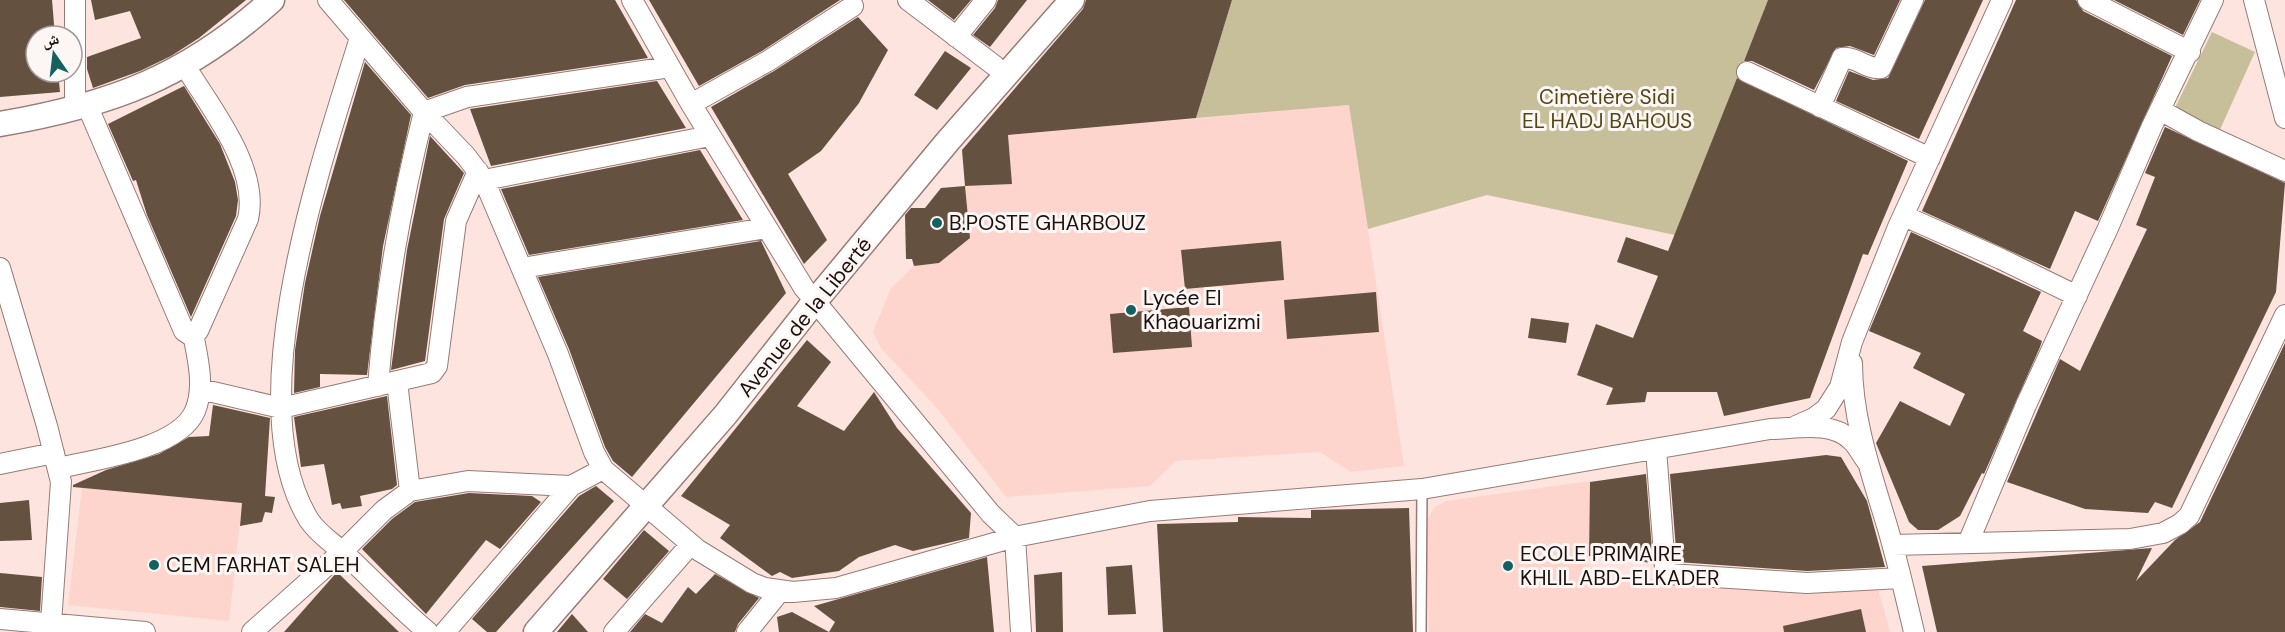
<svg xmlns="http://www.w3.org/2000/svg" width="2285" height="632" font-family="'DM Sans','Noto Naskh Arabic',sans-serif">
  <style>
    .built { fill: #fdd5cd }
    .green { fill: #c7be9a }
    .building { fill: #645140 }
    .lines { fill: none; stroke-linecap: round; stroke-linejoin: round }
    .service-casing { stroke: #977b75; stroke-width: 12 }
    .minor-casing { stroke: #977b75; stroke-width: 22 }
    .tertiary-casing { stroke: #977b75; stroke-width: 27 }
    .service { stroke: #fff; stroke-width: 9 }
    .minor { stroke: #fff; stroke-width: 20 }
    .tertiary { stroke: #fff; stroke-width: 24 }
    .poi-dot { fill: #136260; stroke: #fcf6f5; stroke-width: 2 }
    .labels { text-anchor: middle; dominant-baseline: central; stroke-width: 6; stroke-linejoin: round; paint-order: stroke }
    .park-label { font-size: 21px; fill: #534612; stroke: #fcf6f5 }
    .poi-label { font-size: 21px; fill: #1b100e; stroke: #fcf6f5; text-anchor: start }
    .street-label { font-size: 21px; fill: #1b100e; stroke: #fcf6f5 }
  </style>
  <rect width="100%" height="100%" fill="#fde4df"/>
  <path class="built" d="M1349,105l55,361 -53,6 -31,-20 -144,9 -26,25 -144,11 -69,-89 -56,-60 -8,-16 18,-44 23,-22 25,-3 31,-25 -5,-52 47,-2 -4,-49z
    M1590,481l-2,102 110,-7 178,5 14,51h-461l-2,-112 7,-12 12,-7z
    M82,488l160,15 -13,118 -161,-16z"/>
  <path class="green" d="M1232,0h536l-93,235 -188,-40 -119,34 -19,-124 -153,13z
    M2212,32l43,20 -37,82 -45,-22z"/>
  <path class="building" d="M0,0h52l3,36h-19v36h22l2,20 -60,5z
    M91,0h155l-47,38 -28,18 -31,15 -47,17 -6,-19v-12l54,-19 -11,-27 -35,9z
    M344,0h271l33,58 -183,27 -37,13z
    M649,0h191l-78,51 -63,35z
    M928,0h43l-17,20z
    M998,0h29l-37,47 -17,-12 22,-27z
    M1086,0h146l-36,118 -188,17 4,49 -47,2 -3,-36 121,-141z
    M1768,0h132l-26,55 -24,-9 -14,2 -22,42 -62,-29h-8z
    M1925,0h58l-64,139 -83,-38 13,-30 24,9 15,-2z
    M2016,0h60l7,11 89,45 -74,165 -23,-10 -25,58 -128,-58z
    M2114,0h86l-17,35z
    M858,17l30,33 -29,53 -38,48 -33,23 39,66 -23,24 -93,-157 63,-36z
    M945,51l26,17 -34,42 -23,-15z
    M365,62l46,53 -28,131 -16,129 -47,-1v13l-26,6 1,-43 10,-67 15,-67z
    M1737,78l171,83 -40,94 -5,-1 -53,144 -86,18 -7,-24h-70l-2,10 -39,3 7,-17 -36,-13 19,-51 37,14 25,-62 -41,-14 9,-25 42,14z
    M657,81l29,47 -195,38 -21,-57z
    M184,86l36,58 15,38 3,18 -2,16 -45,101 -44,-102 -11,-35 -3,1 -25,-57z
    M2165,127l120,56 -9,109 -104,216 -17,-6 -7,11 -63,-4 -78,-27 53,-123 20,12 67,-142 -11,-4 19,-48 -10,-4z
    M430,136l34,37 -20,46 -19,142 -34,9 16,-120z
    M700,150l43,70 -214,35 -28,-66z
    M965,186l5,52 -31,25 -25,3 -2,-7h-6l-1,-44 6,-7h14l16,-20z
    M1911,232l130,60 -18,39 19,10 -2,6 -56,127 -2,-1 -22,43 -22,14h-20l-9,-8 -33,-79 24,-42 50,25 15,-32 -52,-26 8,-15 -52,-22z
    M761,241l25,52 -154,184 -19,-16 -8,-14 -36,-98 -31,-72z
    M1281,241l3,39 -99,9 -4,-39z
    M1376,292l3,40 -92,7 -3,-39z
    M1189,307l3,40 -79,6 -3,-39z
    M1531,318l38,5 -3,20 -38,-5z
    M807,340l24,22 -34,44 47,25 30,-39 23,36 74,85 -2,25 -56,13 -18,-6 -36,12 -20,14 -47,7 -12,-6 -8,4 -52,-38 10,-13 -49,-29z
    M2285,343v289h-348l-15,-66 230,-18 -16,33 39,-41 25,-18z
    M387,396l10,89 -5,4 -32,7 2,10 -20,3 -2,-6 -8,2 -8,-41 -23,3 -7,-50z
    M213,405l57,13 -5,78 10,1 -3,16 -7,-1 -3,10 -22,4 2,-23 -169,-16v-2l33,-15 53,-16 30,-17 20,-1z
    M1826,455l15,2 26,44 18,66 -78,4 -130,-9 -7,-88z
    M1646,474l7,89 -64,-7 1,-74z
    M596,486l18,15 -118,131h-9l-15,-13 107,-123z
    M469,493l63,3 9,6 -41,47 -14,-9 -60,74 -64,-65 30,-30 23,-17z
    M29,500l3,40 -32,1v-38z
    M1409,508l4,124h-250l-6,-108 81,-2v-5l73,1v-8z
    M644,530l25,21 -42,48 -24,-20z
    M987,557l7,75h-215l-2,-15 15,-5 37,20 6,-10 -21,-16z
    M1132,565l4,49 -28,1 -2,-48z
    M337,572l62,60h-115z
    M1062,572l1,60h-27l-2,-57z
    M0,573l42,4 -2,34 -40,-4z
    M715,574l44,24 -21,26 -3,8h-105l15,-18 17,9 26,-36 8,7z
    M1861,609l5,23h-82l-1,-6z
    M572,614l16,18h-31z"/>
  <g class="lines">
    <defs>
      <path id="service" d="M1421,632l1,-143"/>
      <path id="minor" d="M75,0v108
        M328,0l96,112 42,44 18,24 74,174 36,98 9,17 95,81 54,33 13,5 28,4 43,-4 179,-51 135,-26 272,-22 348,-60c25,0 61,-9 81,11 7,6 11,16 17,23
        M632,0l59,104 113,184 187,226 24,23 6,95
        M908,0l87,66
        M2088,0l102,52
        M2254,0l31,118
        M956,37l30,-37
        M360,38c-38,122 -123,366 -51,482 10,15 23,22 36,34 28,26 54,54 83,78
        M1747,72l183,86
        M691,104l77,-43 85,-55
        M87,105l97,226 6,4 8,-4 50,-112c12,-51 -38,-112 -63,-153
        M1820,107l22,-49c14,-2 25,12 39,10l32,-68
        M2160,110l38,21 87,40
        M484,180l226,-44
        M1904,216l97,43 76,37
        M0,268l47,158 14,56 -10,141
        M522,268l245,-40
        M1852,363c0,57 20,112 36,166 10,34 18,69 26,103
        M397,382l13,109
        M378,386c7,-93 23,-183 46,-274l43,-15 203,-30
        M200,389l81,19 151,-35 5,-7 19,-145 22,-50
        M1796,426l18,-8 12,-9 14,-22 12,-45 46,-115 104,-227
        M1656,449l9,119 4,6 138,9 94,-5
        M0,464l54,-11
        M58,468c36,-8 121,-19 137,-57 10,-24 3,-52 -2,-77
        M1968,543l58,-138 82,-177 44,-102 61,-126
        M1893,545l237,-6 33,-6 17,-9 9,-8 96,-201
        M0,619l145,13
        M252,632l90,-80 42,-42 26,-19 58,-10 103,5 32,-17
        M445,632l126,-146
        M614,632l77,-88
        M747,632l33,-41"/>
      <path id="tertiary" d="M0,124c111,-19 187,-47 272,-124
        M536,632l190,-218 89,-113 133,-160 124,-141"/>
    </defs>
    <use href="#service" class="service-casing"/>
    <use href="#minor" class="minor-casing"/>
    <use href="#tertiary" class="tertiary-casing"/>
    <use href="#service" class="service"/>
    <use href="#minor" class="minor"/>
    <use href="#tertiary" class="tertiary"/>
  </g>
  <g class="poi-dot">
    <circle cx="937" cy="223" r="6"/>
    <circle cx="1131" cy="310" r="6"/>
    <circle cx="154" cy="565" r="6"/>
    <circle cx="1508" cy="566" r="6"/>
  </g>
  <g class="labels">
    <g class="park-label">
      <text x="1607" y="97">Cimetière Sidi<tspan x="1607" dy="24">EL HADJ BAHOUS</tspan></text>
    </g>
    <g class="poi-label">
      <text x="949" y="223">B.POSTE GHARBOUZ</text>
      <text x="1143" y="298">Lycée El<tspan x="1143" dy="24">Khaouarizmi</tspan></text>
      <text x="1520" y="554">ECOLE PRIMAIRE<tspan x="1520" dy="24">KHLIL ABD-ELKADER</tspan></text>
      <text x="166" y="565">CEM FARHAT SALEH</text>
    </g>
    <g class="street-label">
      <text transform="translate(805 317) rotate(-51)">Avenue de la Liberté</text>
    </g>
  </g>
  <g transform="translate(54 54) rotate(346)"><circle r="28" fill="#fcf6f5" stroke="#a29a99" stroke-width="1.5"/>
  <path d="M0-4.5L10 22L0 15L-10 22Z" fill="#136260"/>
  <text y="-9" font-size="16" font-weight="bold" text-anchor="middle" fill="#1b100e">ش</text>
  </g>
</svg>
